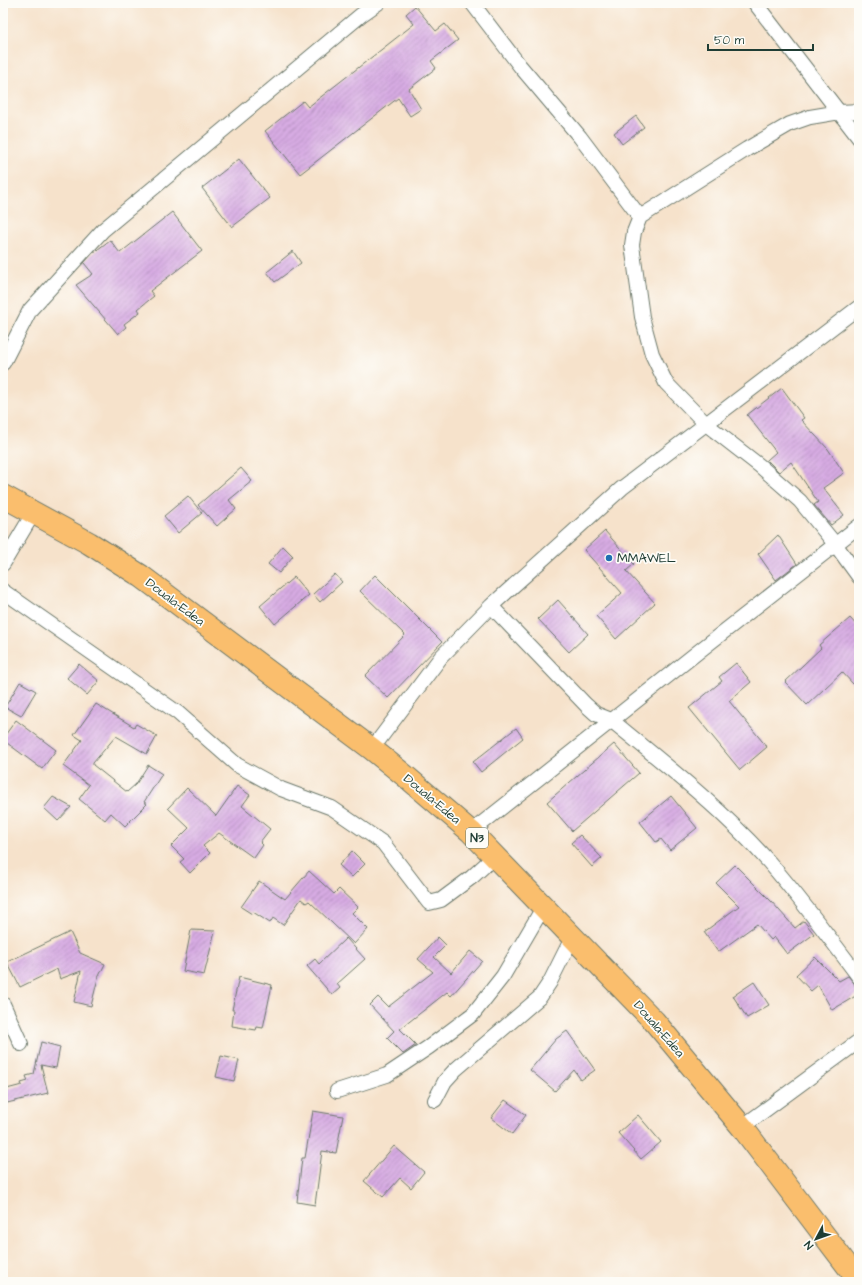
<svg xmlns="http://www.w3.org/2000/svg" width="862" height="1285" font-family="'Architects Daughter',sans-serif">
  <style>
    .building { fill: url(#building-hatch) }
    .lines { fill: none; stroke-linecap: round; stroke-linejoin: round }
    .street-casing { stroke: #6a7769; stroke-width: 16 }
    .highway-casing { stroke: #6a7769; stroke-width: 24 }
    .street { stroke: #fff; stroke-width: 14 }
    .highway { stroke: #fabe6d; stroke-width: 22 }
    .poi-dot { fill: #1f6fb2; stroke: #fdfcf7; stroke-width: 1.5 }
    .labels { text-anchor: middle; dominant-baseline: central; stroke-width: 3.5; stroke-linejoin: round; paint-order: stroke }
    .shield { fill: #fdfcf7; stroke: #62766e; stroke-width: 1 }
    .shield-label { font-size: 12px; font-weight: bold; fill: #1f3d34 }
    .poi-label { font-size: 13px; fill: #1f3d34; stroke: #fdfcf7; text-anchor: start }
    .street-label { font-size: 13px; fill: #1f3d34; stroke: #fdfcf7 }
  </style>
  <defs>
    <pattern id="building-hatch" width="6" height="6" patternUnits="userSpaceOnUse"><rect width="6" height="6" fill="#d7abe3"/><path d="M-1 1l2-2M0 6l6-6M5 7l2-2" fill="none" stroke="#ae8cb9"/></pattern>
  </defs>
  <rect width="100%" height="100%" fill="#fdfcf7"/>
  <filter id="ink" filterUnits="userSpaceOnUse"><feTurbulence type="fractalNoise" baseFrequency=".025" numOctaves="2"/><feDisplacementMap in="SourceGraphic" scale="8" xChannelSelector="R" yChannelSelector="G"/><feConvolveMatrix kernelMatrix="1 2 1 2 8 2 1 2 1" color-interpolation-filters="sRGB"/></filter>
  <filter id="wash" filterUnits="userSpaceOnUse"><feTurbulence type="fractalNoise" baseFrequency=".012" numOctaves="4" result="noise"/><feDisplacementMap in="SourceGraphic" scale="16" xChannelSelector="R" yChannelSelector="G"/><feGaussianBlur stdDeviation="0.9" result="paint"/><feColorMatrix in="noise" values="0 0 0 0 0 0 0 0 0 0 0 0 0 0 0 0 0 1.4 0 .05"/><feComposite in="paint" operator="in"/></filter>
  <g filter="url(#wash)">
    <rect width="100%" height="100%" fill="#f6e2cb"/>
    <g id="blocks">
      <path class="building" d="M415,6l21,25 9,-7 13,16 -27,21 5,7 -27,21 12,20 -11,7 -12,-18 -98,76 -35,-43 38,-30 5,6 106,-83 -8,-10z
        M636,116l8,11 -22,17 -8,-11z
        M239,159l31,39 -38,29 -30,-39z
        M172,212l30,39 -52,40 4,5 -16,13 2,3 -16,12 2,3 -8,7 -42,-49 17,-11 -9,-11 9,-10 17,-13 10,13z
        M293,251l8,12 -26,19 -8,-10z
        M782,388l22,30 -3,2 27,29 16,24 -21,15 21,27 -13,10 -17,-20 4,-3 -27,-40 -12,10 -12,-12 9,-8 -29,-37z
        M241,468l11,13 -23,19 7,9 -19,17 -19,-21z
        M188,496l14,17 -24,20 -14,-17z
        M605,531l29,33 -8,7 29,32 -39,36 -20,-23 26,-23 -38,-43z
        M778,535l19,29 -21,16 -18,-26z
        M283,546l10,10 -14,17 -11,-9z
        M335,574l7,8 -22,20 -7,-8z
        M375,575l67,67 -54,56 -23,-22 40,-41 -45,-44z
        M294,577l15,18 -34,29 -15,-18z
        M558,600l30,34 -19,18 -31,-33z
        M850,618l9,10v51l-6,5 -11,-12 -35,33 -22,-23 36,-34 -2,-3z
        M736,663l15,19 -22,19 38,46 -27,23 -51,-62 33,-27 -3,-4z
        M79,664l20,17 -12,14 -20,-17z
        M20,682l16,9 -15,25 -16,-9z
        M96,704l38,23 2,-3 21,12 -10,18 -31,-18 -23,27v2l34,27 9,-8 12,-19 14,9 -18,28 3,2 -22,22 -14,-13 -6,7 -26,-21 10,-14 -26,-19 19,-26 -8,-5z
        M16,720l40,30 -14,19 -39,-29v-2z
        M516,728l7,10 -42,34 -8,-10z
        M614,744l25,29 -67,58 -25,-29z
        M237,786l13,9 -8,11 28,23 -10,13 3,3 -9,13 -35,-25 -16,13 7,7 -20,20 -10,-11 4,-3 -13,-13 18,-18 -21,-20 19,-20 29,28z
        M671,796l26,32 -27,22 -9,-11 -5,3 -16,-20z
        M53,797l18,10 -13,14 -14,-13z
        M580,835l22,23 -10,9 -21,-24z
        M352,851l13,13 -13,13 -13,-12z
        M735,865l36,36 24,27 9,-7 10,13 -27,20 -13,-17 -3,3 -14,-16 -39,28 -14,-20 35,-26 -23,-23z
        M309,871l25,23 5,-5 19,18 -6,6 16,16 -14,15 -45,-43 -3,2 -5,-4 -18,26 -10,-7 -3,5 -17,-11 -1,2 -11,-7 18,-26 26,18z
        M191,930l24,1 -11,44 -21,-4z
        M70,932l10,21 25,11 -7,14 -7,28 -17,-4 7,-31 -21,8 -3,-10 -37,18 -13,-25z
        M438,937l8,8 -12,12 17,16 19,-22 12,10 -31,35 -4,-4 -47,37 16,16 -13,9 -16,-16 7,-7 -24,-26 8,-8 10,10 45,-35 -15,-13z
        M346,938l19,21 -28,25 3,4 -8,7 -25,-29 8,-7 4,5z
        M815,957l24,24 9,-5 6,7 5,11 -27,16 -14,-25 -7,6 -15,-16z
        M239,977l33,8 -9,43 -6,-1 -1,3 -24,-4 2,-16h-2z
        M754,982l15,23 -22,13 -14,-22z
        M567,1031l28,39 -14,10 -7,-10 -19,21 -25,-21 26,-31z
        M41,1042l19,5 -4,21 -15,-3 7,28 -45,11v-14l19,-5 -1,-2 7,-2 -2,-5 8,-2z
        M221,1056l18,4 -5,21 -18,-4z
        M505,1100l21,15 -14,19 -21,-16z
        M313,1111l30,5 -7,37 -14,-2 -7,54 -18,-3 5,-44h3z
        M638,1115l23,27 -20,17 -23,-26z
        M394,1146l30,26 -13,16 -11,-10 -17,19 -19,-16z"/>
    </g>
  </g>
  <g filter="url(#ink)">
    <use href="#blocks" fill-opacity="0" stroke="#6a7769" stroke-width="1"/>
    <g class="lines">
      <defs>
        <path id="street" d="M472,3l48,63 60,71 60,80
          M755,3l104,135
          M859,111l-19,1 -30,5 -20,7 -43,25 -107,68 -6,15 -2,13 10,72 10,37 14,29 40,41 54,42 40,35 35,43 24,33
          M3,363l27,-53 73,-80 258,-215 17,-12
          M3,564l31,-52
          M3,591l175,122 59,52 44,24 51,19 51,35 46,60 12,-3 31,-23 23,-21
          M491,606l95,99 10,9 15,6c55,45 111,89 158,142 32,37 61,76 90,115
          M372,749l69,-92 50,-51 131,-118 237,-181
          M471,832l232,-184 156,-122
          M3,1004l18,40
          M337,1091l50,-16 42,-28 44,-33 30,-38 41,-70
          M435,1100l10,-19 10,-11 85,-73 10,-15 23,-46
          M742,1127l117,-86"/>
        <path id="highway" d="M3,496l86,47 52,33 231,173 37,30 62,53 183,189 88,106 117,154"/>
      </defs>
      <use href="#street" class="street-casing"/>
      <use href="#highway" class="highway-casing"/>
      <use href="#street" class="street"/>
      <use href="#highway" class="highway"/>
    </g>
  </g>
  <circle class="poi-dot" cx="609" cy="558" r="4"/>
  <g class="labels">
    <rect class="shield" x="466" y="828" width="22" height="20" rx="3"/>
    <g class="shield-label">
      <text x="477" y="838">N3</text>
    </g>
    <g class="poi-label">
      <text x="617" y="558">MMAWEL</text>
    </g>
    <g class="street-label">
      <text transform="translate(175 602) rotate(37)">Douala-Edea</text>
      <text transform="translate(432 799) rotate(40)">Douala-Edea</text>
      <text transform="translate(659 1029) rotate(49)">Douala-Edea</text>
    </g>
  </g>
  <rect width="862" height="1285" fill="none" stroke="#fdfcf7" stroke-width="16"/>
  <g transform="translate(816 1239) rotate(229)" stroke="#fdfcf7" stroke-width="3" paint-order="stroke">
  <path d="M0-3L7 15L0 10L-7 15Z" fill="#1f3d34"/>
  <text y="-6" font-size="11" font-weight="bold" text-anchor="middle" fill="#1f3d34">N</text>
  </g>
  <path d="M708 44v6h105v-6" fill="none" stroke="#1f3d34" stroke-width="2"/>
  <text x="714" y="44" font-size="12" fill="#1f3d34" stroke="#fdfcf7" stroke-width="3" paint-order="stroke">50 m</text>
</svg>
